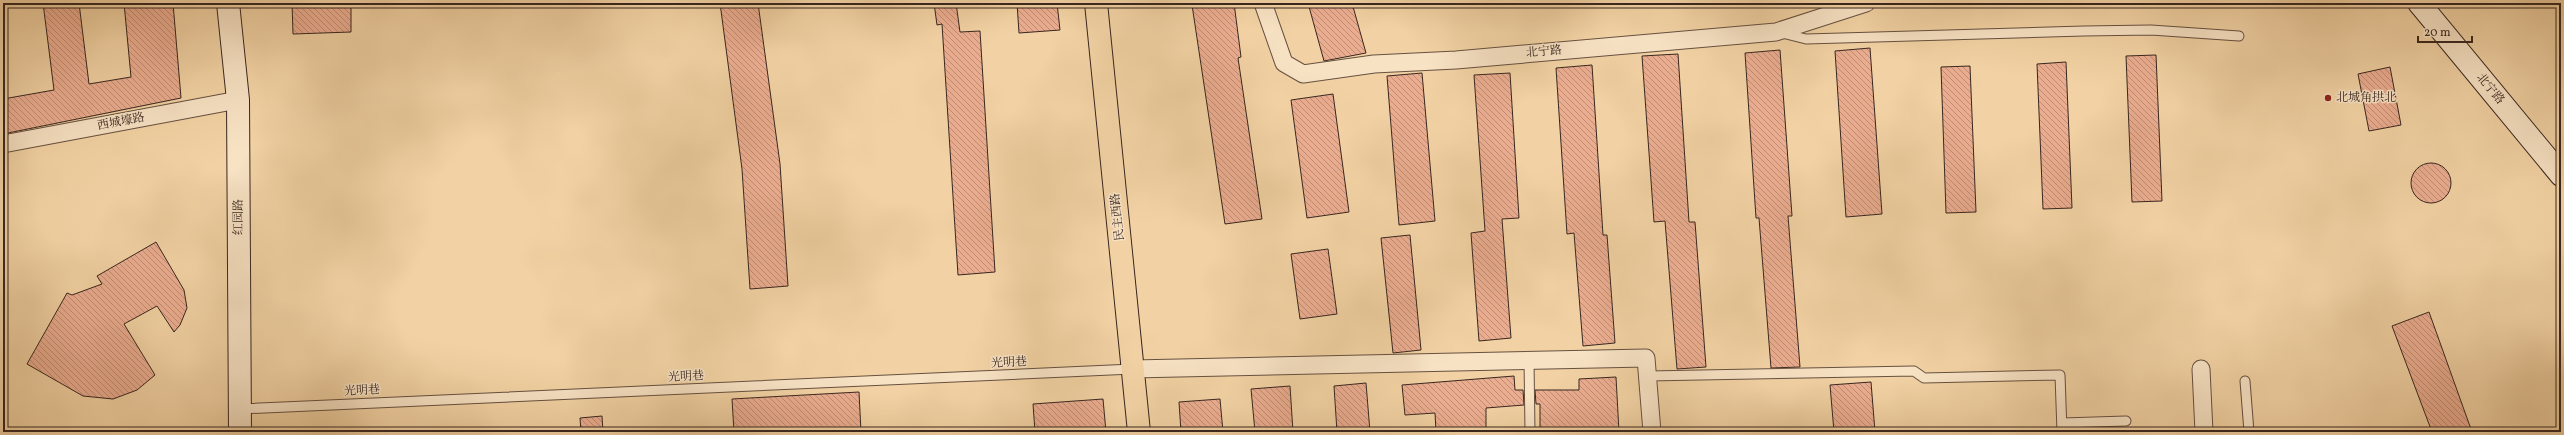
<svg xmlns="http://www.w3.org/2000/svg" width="2564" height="435" font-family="Vollkorn,'Noto Serif SC',serif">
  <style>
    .building { fill: url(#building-back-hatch); stroke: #38261f }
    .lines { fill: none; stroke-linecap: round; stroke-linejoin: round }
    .lane-casing { stroke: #665140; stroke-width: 11 }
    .street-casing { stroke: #665140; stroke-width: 19 }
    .secondary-casing { stroke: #38261f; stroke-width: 24 }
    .primary-casing { stroke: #38261f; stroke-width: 24 }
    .lane { stroke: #f7e2c4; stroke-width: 9 }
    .street { stroke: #f7e2c4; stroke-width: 17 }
    .secondary { stroke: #f7e2c4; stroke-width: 22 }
    .primary { stroke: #f2d2a4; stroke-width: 22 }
    .poi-dot { fill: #8f2418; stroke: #f7e2c4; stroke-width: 1.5 }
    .labels { text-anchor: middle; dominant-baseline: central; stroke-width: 3; stroke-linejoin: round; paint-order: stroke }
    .street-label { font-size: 12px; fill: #38261f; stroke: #f7e2c4 }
    .poi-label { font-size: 12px; fill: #38261f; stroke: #f7e2c4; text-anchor: start }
  </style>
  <defs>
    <pattern id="building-back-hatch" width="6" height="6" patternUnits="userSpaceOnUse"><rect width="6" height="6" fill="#ebad90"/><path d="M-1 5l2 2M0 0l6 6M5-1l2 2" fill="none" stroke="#bf8d75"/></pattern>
  </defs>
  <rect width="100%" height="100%" fill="#f2d2a4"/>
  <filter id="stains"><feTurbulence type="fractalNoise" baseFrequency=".005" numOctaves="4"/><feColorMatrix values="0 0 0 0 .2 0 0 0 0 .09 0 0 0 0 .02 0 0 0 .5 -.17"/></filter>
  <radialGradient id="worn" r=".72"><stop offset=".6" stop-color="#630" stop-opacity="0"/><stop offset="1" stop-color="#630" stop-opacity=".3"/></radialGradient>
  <path class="building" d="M43,3h36l10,81 42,-7 -7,-74h49l8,95 -178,36v-35l51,-9z
    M292,3h59v29l-58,2z
    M720,3h38l22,161 8,122 -38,3 -8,-120z
    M934,3h22l4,29 20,-1 15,241 -37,3 -16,-251 -5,1z
    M1017,3h40l3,27 -41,3z
    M1205,3h29l7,54 -3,1 24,161 -37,5 -33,-219z
    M1308,3h44l14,50 -42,8z
    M1870,48l12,166 -36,3 -11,-166z
    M1780,50l12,166h-4l12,151 -29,1 -12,-150h-3l-11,-165z
    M1678,54l11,168h6l11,145 -29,2 -12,-148 -11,1 -12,-166z
    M2156,55l6,146 -30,1 -6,-146z
    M2066,62l6,146 -29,1 -6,-145z
    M1592,65l11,170h4l8,108 -32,3 -9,-113 -7,1 -11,-166z
    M1970,66l6,146 -30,1 -5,-146z
    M2390,67l11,58 -32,6 -11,-57z
    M1422,73l13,148 -36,4 -12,-149z
    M1510,73l9,145 -17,1 9,119 -32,3 -8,-108 14,-2 -11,-156z
    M1333,94l16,118 -42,6 -16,-118z
    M2411 183a20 20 0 1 1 40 0a20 20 0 1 1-40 0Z
    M1410,235l11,115 -28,3 -12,-115z
    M156,242l28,48 3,18 -7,17 -6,7 -17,-26 -33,18 31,51 -18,15 -24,9 -30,-3 -56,-32 40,-71 5,2 30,-11 -5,-8z
    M1328,249l9,65 -37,5 -9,-65z
    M2429,312l43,120h-40l-40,-106z
    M1514,376l1,14h8l1,15 -38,3v24h-50l-1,-19 -30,2 -3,-30z
    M1616,377l3,55h-79v-28h-4l-1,-14h44v-11z
    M1871,382l4,50h-41l-4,-47z
    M1366,383l4,49h-33l-3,-46z
    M1290,386l3,46h-38l-4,-43z
    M859,392l2,40h-127l-2,-33z
    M1103,399l3,33h-71l-2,-28z
    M1220,399l3,33h-42l-2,-30z
    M602,416l1,16h-22l-1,-14z"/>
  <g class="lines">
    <defs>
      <path id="lane" d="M1782,33l24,6 278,-8 67,-1 88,6
        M1529,360l1,72
        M1648,376l266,-5 10,7 136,-3 2,57
        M2245,381l4,51
        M240,409l893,-40
        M2062,423l64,-2"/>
      <path id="street" d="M1263,3l21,60 19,11 71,-10 82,-4 320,-28 90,-29
        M3,144l235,-44
        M1133,369l513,-11 6,74
        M2201,369l3,63"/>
      <path id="secondary" d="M228,3l10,97 2,332
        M2419,3l142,172"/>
      <path id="primary" d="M1096,3l43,429"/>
    </defs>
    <use href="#lane" class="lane-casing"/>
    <use href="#street" class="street-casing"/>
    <use href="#secondary" class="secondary-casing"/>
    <use href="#primary" class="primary-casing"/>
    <use href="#lane" class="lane"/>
    <use href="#street" class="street"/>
    <use href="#secondary" class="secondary"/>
    <use href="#primary" class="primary"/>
  </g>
  <circle class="poi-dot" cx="2328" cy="98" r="4"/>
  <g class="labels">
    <g class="street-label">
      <text transform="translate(1544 52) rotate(-5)">北宁路</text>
      <text transform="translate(2490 89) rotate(50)">北宁路</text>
      <text transform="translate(121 122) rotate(-11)">西城壕路</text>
      <text transform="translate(239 217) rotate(-90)">红园路</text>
      <text transform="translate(1118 217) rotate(-96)">民主西路</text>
      <text transform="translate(1009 363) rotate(-3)">光明巷</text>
      <text transform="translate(686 377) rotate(-3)">光明巷</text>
      <text transform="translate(362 391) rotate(-3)">光明巷</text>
    </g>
    <g class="poi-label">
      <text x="2336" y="98">北城角拱北</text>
    </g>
  </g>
  <rect width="2564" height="435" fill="none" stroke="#f2d2a4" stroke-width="16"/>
  <rect x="4" y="4" width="2556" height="427" fill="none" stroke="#38261f" stroke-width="2"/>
  <rect x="8" y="8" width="2548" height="419" fill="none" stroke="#38261f"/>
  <path d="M2418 36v6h54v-6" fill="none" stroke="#38261f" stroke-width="2"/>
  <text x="2424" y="36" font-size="12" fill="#38261f" stroke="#f7e2c4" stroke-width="3" paint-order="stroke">20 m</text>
  <rect width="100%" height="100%" filter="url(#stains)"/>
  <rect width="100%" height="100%" fill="url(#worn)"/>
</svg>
